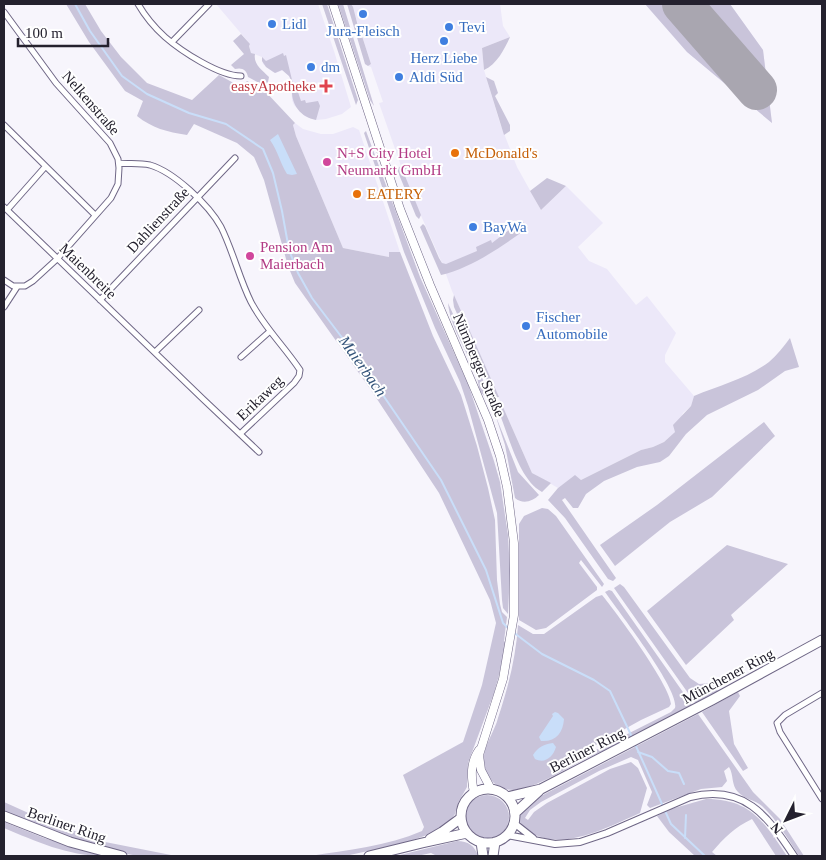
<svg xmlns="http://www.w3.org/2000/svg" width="826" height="860" font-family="Georgia,serif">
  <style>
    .built { fill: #ece8f9 }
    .green { fill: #c9c4da }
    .water { fill: #c9def9 }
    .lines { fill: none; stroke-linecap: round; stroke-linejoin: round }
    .stream { stroke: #c9def9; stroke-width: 2 }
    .runway { stroke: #a9a6b0; stroke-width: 40 }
    .minor-casing { stroke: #6f6786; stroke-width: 7 }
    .tertiary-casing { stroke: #6f6786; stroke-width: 8 }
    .secondary-casing { stroke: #6f6786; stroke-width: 9 }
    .primary-casing { stroke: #6f6786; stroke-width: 11 }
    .minor { stroke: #fff; stroke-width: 5 }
    .tertiary { stroke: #fff; stroke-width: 6 }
    .secondary { stroke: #fff; stroke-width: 8 }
    .primary { stroke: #fff; stroke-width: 9 }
    .shop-dot { fill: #3f7fe0; stroke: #fff; stroke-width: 2 }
    .health-dot { fill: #e0444e; stroke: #fff; stroke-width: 2 }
    .food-dot { fill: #e8710a; stroke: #fff; stroke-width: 2 }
    .hotel-dot { fill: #d1479c; stroke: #fff; stroke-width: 2 }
    .labels { text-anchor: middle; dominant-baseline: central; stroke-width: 4; stroke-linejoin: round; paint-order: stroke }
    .shop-label { font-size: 15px; fill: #366cbe; stroke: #fff; text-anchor: start }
    .health-label { font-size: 15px; fill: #be3a42; stroke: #fff; text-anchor: end }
    .street-label { font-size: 15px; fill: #24212e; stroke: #fff }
    .hotel-label { font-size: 15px; fill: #b23c85; stroke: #fff; text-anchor: start }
    .food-label { font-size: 15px; fill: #c56008; stroke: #fff; text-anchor: start }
    .water-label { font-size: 16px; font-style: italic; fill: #335379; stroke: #fff }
  </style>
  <rect width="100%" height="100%" fill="#f7f5fc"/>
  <path class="built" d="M216,4h102l16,47 17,56 -9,7 -16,5 -10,1 -11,-4 -11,-11 -2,-5 -1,-20 -2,-4 -6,-6 -7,3 -3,-1 -10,-8 -1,-7 -11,-4 -2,-7 1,-2z
    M351,4h149l3,22 7,11 -28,11 2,22 16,53 17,44 24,43 25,-24 37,37 -25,24 11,14 18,8 29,36 11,-9 29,37 -11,22v7l29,34 -3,10 -8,7 -8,19 -11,10 -11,5 -12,3 -60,30 -6,-4 -17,12 -26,-15 -80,-182 -10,-28 -31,-70 -8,-22 4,-3 -6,-2 -22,-63 4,-1 -12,-35 -3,-1 3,-2 -9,-28 3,-5 -2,-2 -3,1z
    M645,4h85l33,46 9,73 -85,-71z
    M295,123l8,6 18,5h12l20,-7 6,3 41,122h-10l-1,5 -46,-9 -47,-112 -3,-11z"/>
  <path class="green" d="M66,4h19l16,27 20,26 26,26 45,17 27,-25 22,12 6,-6 17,9 31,33 -2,2 3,11 47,112 46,9v-5h11l33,84 28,59 16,51 11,42 7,32 2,60 3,24 2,8 5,5 -3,24 2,2 -7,32 -5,18 -26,70 -1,24 -9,16 -3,11 -5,7 -15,11 -30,11 -60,13h-35c37,-6 77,-10 112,-25l2,-4 -21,-52 60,-33 19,-57 14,-62 -6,-23 -51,-107 -66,-100 -78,-110 -7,-17 -24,-86 -10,-23 -17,-14 -43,-19 -7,11c-20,-3 -35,-7 -50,-19l6,-15 -18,-10 -36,-49z
    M322,4h5l31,96 -2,5z
    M338,4h5l31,102 -4,-6z
    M347,4h4l2,3 6,23 6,1 1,4 -4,1 9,28 -3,2 -3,-2z
    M645,4h31l86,98 -2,-18 -71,-80h41l33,46 9,73 -85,-71z
    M241,34l9,10 -1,2 2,7 4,1c-2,10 7,16 14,23l-2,10 -19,-10c-1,-7 -6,-10 -13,-8l-4,-4 13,-11 -11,-13z
    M510,37c-6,13 -13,27 -26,33l-2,-22z
    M283,53l1,3 2,-1 7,29 -4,-8 -7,-6 -7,3 -9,-6 -4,-6v-4l4,4z
    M486,77l8,4 4,12 -3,3 15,29v6l-6,4z
    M292,89h5l4,12 4,-1 1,3 12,-2 2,5 -4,14c-16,-3 -25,-16 -24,-31z
    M366,131l54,146 48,107 26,77 6,21 8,53 2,36 -2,43 -5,-6 -1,-8 -5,-87 -29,-107 -8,-24 -25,-54 -31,-76 -40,-119z
    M401,166l6,2 -4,3 18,44 -2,4 -3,-3 -18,-44v-4z
    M547,178l19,8 -25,24 -11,-19z
    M522,220l6,8c-26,18 -56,40 -87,47l-21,-48 3,-3 2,2 14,32 3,5 4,1 31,-13 -1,-4 15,-7 1,3z
    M454,295l45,102 -7,1 -6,-20 -32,-71 -1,-7z
    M448,303l35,77 4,17c-9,-3 -8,-12 -10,-20 -8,-23 -27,-50 -29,-74z
    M790,338l9,29 -14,4 -27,19 -51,25 -21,19 -17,22 -9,6 -23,5 -33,14 -18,13 -8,14h-5l-8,-10 -3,2 54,78 -3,3 -5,-2 -43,-61 -17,-18 10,-12 17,-13 6,5 60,-30 12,-3 11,-5 11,-10 -2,-7 18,-19 3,-10c26,-11 52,-17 75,-34 8,-7 15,-16 21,-24z
    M500,405l3,2 29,66 19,10 -9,9c-24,-13 -33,-57 -44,-82z
    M495,414l23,58 21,23c-6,6 -16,10 -24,3l-10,-53z
    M764,422l11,14 -63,61 -42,25 -55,44 -15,-21 57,-40z
    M542,508l6,1 8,7 48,68 -2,3 -21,-27 -2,3 18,24v3l-51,38 -10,2 -17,-10v-96l5,-8z
    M727,545l61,19 -57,51 3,5 -48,45 -39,-54z
    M620,584l4,3 66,91 9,6 13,-1 6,8 -23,12 -81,-115z
    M609,590l3,1 80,114c-33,19 -68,35 -102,52 -18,8 -59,34 -77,33 -16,0 -28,-12 -29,-29 -2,-13 11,-30 14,-43 10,-30 18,-61 20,-93l15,9h11l52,-37 6,-2c14,17 68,90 69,109l-2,3 -28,13 -65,36 -8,-3 -2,2 6,3 -3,2 1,3 101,-51 4,-4c5,-18 -57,-97 -70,-116z
    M738,692l2,4 -11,15 5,33 14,24 -5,3 -41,-59z
    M698,714l55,78 27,27 24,37h-5c-11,-17 -22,-36 -37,-50 -7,-6 -18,-7 -24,-14 -7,-7 -4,-17 -9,-25l-5,4 3,10 -5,6 -21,2 -51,19 -3,-3 5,-13 -14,-32 -7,-3 -32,14 -58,31 -11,8 -5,8 3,2 6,-8 13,-9 63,-34 21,-7 7,6 9,20 -7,25c-34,15 -92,47 -121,8 -1,-12 12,-19 22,-25z
    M465 817a22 22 0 1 1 44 0a22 22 0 1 1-44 0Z
    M706,799c45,0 58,23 81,57h-11l-24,-37c-17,8 -28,19 -40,33l5,4h-22l-26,-24 -12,-16 14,-7z
    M4,802l51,23 26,8 9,6 81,16 20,1c-17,0 -34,2 -51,0 -46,-5 -93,-27 -136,-43z
    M4,822l40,16 59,18c-35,0 -68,-15 -99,-28z
    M457,841c11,0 18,5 21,15h-41l-6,-3 -14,3h-21z"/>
  <path class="water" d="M278,134l19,40 -5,1 -5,-1c-7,-11 -9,-23 -17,-34z
    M555,712l3,1 6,6c-1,14 -8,23 -23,22l-2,-4 14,-21 -1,-2z
    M553,743l3,4c-3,10 -11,17 -21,12l-2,-4c5,-8 11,-11 20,-12z"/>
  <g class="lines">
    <path class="stream" d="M75,4l15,27 32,45 25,18 42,19 37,11 37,25 10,24 9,38 7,39 9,23 14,25 47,62 82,120 45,90 17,53 6,6
      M513,632l29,22 52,26 16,11 22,46
      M635,744l36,80 34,32
      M638,752l14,5 16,14 11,2 5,11
      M685,838l1,-23"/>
    <path class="runway" d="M682,4l75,86"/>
    <defs>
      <path id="minor" d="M138,4c7,12 17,24 27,33 16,14 54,39 76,39
        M4,12l52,71 54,60 8,16 1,9 -1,16 -7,14 -54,61 -24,22 -8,5h-12l-9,-6
        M172,42l37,-38
        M4,125l91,90
        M119,163c10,1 21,0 31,2 24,7 59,40 71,62 12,24 18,51 30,75 13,25 33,44 49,68l-1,6 -5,7 -54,51
        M4,207l199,192 56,53
        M7,210l38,-43
        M100,300l135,-142
        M4,307l13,-20
        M155,352l44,-42
        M241,357l28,-25
        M822,693l-37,22 -8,8 3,9 42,67"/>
      <path id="tertiary" d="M514,823l19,15
        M507,835l48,9 25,-2 27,-9 83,-36c54,-13 77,18 104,59"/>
      <path id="secondary" d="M333,4l67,205 30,76 58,135 12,36 7,31 7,56v72l-11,64 -24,76 2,15 10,19
        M474,793c-3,-16 -4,-30 5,-43"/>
      <path id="primary" d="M461 816a27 27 0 1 1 54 0a27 27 0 1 1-54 0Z
        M507,797l34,-8 171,-89 110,-60
        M515,813l24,-22
        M4,816l66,26 52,14
        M430,839l12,-7 19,-14
        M481,842l2,14
        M369,856l53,-13 45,-10
        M493,856l2,-14"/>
    </defs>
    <use href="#minor" class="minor-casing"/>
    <use href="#tertiary" class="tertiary-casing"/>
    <use href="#secondary" class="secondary-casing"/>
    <use href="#primary" class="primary-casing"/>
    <use href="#minor" class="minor"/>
    <use href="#tertiary" class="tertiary"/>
    <use href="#secondary" class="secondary"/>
    <use href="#primary" class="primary"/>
  </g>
  <g class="shop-dot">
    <circle cx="363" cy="14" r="5"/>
    <circle cx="272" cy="24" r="5"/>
    <circle cx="449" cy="27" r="5"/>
    <circle cx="444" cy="41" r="5"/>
    <circle cx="311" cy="67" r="5"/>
    <circle cx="399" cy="77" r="5"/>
    <circle cx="473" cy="227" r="5"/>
    <circle cx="526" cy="326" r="5"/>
  </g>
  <path class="health-dot" d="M323.5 78.5h5v5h5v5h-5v5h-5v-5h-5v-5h5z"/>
  <g class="food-dot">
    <circle cx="455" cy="153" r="5"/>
    <circle cx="357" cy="194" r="5"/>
  </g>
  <g class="hotel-dot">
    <circle cx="327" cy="162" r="5"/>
    <circle cx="250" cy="256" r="5"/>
  </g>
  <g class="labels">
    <g class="shop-label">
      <text x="282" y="24">Lidl</text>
      <text x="459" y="27">Tevi</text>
      <text x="363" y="31" text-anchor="middle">Jura-Fleisch</text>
      <text x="444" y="58" text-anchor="middle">Herz Liebe</text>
      <text x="321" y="67">dm</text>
      <text x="409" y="77">Aldi Süd</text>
      <text x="483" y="227">BayWa</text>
      <text x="536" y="317">Fischer<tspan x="536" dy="17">Automobile</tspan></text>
    </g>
    <g class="health-label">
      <text x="316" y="86">easyApotheke</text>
    </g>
    <g class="street-label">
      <text transform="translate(91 103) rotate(49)">Nelkenstraße</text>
      <text transform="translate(158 220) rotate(-47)">Dahlienstraße</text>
      <text transform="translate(88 271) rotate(44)">Maienbreite</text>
      <text transform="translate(479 365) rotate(67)">Nürnberger Straße</text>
      <text transform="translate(260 398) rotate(-44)">Erikaweg</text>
      <text transform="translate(728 676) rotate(-28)">Münchener Ring</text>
      <text transform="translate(587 750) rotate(-27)">Berliner Ring</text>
      <text transform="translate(67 825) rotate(19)">Berliner Ring</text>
    </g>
    <g class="hotel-label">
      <text x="337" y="153">N+S City Hotel<tspan x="337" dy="17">Neumarkt GmbH</tspan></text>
      <text x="260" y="247">Pension Am<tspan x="260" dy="17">Maierbach</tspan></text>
    </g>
    <g class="food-label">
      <text x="465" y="153">McDonald's</text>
      <text x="367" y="194">EATERY</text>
    </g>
    <g class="water-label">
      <text transform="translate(363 366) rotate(55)">Maierbach</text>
    </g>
  </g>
  <rect width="826" height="860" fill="none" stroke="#24212e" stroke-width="10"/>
  <g transform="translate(786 820) rotate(228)" stroke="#ffffff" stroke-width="4" paint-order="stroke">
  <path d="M0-4L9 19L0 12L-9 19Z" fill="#24212e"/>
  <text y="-8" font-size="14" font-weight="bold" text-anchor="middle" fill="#24212e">N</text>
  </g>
  <path d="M18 38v8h90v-8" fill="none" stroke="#24212e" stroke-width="2.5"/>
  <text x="25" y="38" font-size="15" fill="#24212e" stroke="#ffffff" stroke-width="4" paint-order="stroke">100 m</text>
</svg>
